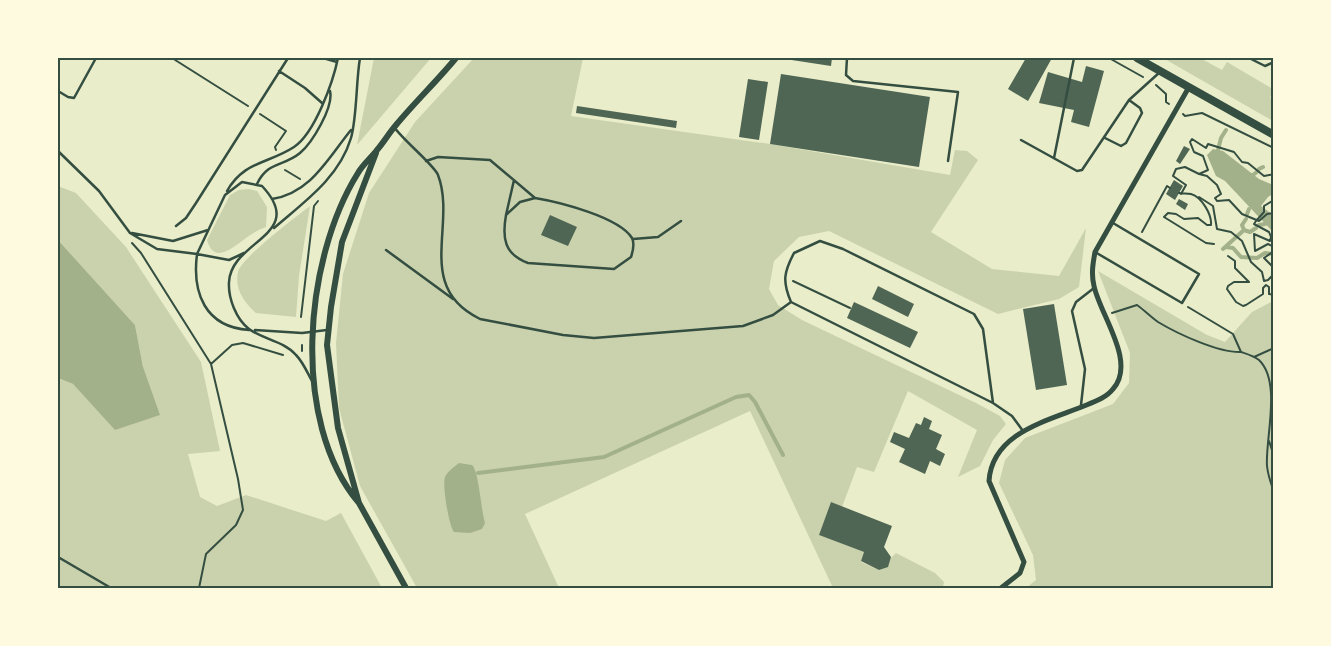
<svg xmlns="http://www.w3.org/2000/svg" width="1331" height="646" font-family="Quicksand,sans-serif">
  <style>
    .green { fill: #cad2ad }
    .water { fill: #a3b18a }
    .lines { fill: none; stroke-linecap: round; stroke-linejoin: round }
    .stream { stroke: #a3b18a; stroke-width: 4 }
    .building { fill: #4f6655 }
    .path { stroke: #344e41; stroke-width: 2 }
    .service { stroke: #344e41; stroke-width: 2.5 }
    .minor { stroke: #344e41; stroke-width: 5 }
    .tertiary { stroke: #344e41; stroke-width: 6 }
    .primary { stroke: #344e41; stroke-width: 8 }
    .neatline { fill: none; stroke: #344e41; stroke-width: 2 }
  </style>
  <rect width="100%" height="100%" fill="#e9edc9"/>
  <path class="green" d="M374,58h57l-74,87z
    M474,58h109l-12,58 199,28 180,31 5,-25 12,1 11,9 -47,72 61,37 67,7 27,-48 -7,59 -20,12 -61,15 -169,-83 -30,6 -25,24 -5,28 9,16 24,15 174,83 24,13 6,8 -13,16 -13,26 -22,11 19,-47 -69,-39 -34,81 -17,-5 -15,40 -11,-4 -12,32 45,17 -3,10 18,8 17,-17 39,20 9,9 -1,6h-110l-83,-177 -225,103 34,74h-142l-57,-102 -21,-78 -3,-65 7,-69 26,-81 46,-71z
    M1163,58h37l22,12 5,-8 46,27 -3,9 3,2v21z
    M58,186l18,7 50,54 75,115 19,89 -32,3 12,43 17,9 29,-11 80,26 15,-8 41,75h-324v-210l15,6 42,45 28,-62 -8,-42 -77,-85z
    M249,189l8,2 10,16 -1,20c-5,2 -10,4 -14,7 -13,7 -37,35 -45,6l23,-45 9,-5z
    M310,206l-11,70 -3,41 -40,-4c-11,-10 -22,-24 -18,-41 4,-15 57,-54 72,-66z
    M1098,271l109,64 18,7 27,-30 21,-11v287h-247l10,-8 -3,-25 -34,-72 6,-23 20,-22 88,-34 16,-21 1,-30z"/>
  <path class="water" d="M1213,149l10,2 36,28 14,6v9l-5,3 -7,9 12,9v17l-48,-51 -9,-5 -9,-21z
    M58,240l77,85 8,42 17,48 -45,15 -42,-46 -15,-6z
    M459,463l13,2c7,6 9,45 13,58l-3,6 -12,4 -16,-1c-5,-5 -12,-48 -9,-55 3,-6 9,-10 14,-14z"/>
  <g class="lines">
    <path class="stream" d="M1218,150l3,-12 5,-8
      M1259,169l4,-2
      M1253,175l5,-4
      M1247,214l2,-5
      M1259,225l6,-1
      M1244,230l6,2 6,-4
      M1226,247l7,1 8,9 16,1 8,-5 9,1
      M1223,249l21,-19 -2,-5 4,-6
      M478,473l126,-16 132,-60 13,-2 6,7 28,53"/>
  </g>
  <path class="building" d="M786,58h46l-1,8 -46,-7z
    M1026,58h26l-24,43 -20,-12z
    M1086,66l18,5 -15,56 -18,-5 3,-12 -35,-7 9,-31 34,10z
    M781,74l149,23 -11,70 -149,-23z
    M748,79l20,3 -9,58 -20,-3z
    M577,106l100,15 -1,7 -100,-15z
    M1184,146l6,3 -10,15 -4,-3z
    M1174,180l9,6 -8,14 -9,-6z
    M1179,199l9,5 -3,6 -9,-6z
    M550,215l27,12 -9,19 -27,-11z
    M878,286l36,18 -6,13 -36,-18z
    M854,302l64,30 -8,16 -63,-30z
    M1054,304l13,81 -31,5 -13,-81z
    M924,417l8,4 -3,8 13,6 -6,14 9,5 -5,12 -10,-5 -5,13 -26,-12 6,-13 -15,-7 4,-10 15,6 7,-15 5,2z
    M831,502l61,24 -8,21 7,10 -3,10 -9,3 -18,-9 3,-9 -45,-17z"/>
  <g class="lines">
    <path class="path" d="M172,58l76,48
      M1109,58l34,19
      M1156,85l10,9v8l3,2
      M260,114l26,17 -11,16 1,3
      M1183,114l2,2 17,-3 72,35
      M285,170l15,9
      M1199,174l8,2 10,9 4,9 -6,4 2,3 12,-1 13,14 17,7 8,-7 7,-1
      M1179,193c4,1 8,0 12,1 11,3 21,21 20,31h-4l-9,-7 -14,1 -8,-5 -8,-1 -4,4 42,26 8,1
      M1181,194l5,-9 -13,-9 3,-7 9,-2 14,7 9,-4 -5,-14 -9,-4 -4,-10 2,-3 14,9 2,-4 26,8 8,10 6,1 16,13 10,-2
      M1199,197l14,9 4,23 14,3 11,9 9,21 11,10 2,9 4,-1 6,-6
      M1256,221l-2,3 15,8 2,5 -1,4 -16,-7 1,17 13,-7 6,3
      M1256,221l8,-9v-6l10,-6
      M1142,232l25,-46 3,2
      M132,243l9,10 70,111 27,115 5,31 -7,15 -30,29 -7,34
      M1274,251l-10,7 10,10
      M1228,256l7,5v7l14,14h-15l-6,4 -1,3 9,13 7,4 3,-1 17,-11v-6l3,-3 3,2v7l5,1
      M793,281l57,27
      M1188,307l45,27 8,18c6,2 13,4 18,8 23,22 6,79 8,106 1,9 4,18 7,26
      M1112,313l25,-8c7,5 14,12 21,17 20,12 61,31 83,30
      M301,317l13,-111 4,-5
      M302,351v-6
      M1254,357l20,-9
      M211,364l21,-19 11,-2 40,12
      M1269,441l5,15"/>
    <path class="service" d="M323,58l14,4
      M847,58l-1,17 7,6 105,11 -10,69
      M1249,58l16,8 9,-4
      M279,71l26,17 17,15
      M58,91l10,6 6,1 22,-40
      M394,127c9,13 41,39 44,48 19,50 -24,112 42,144l83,16 31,3 149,-12 30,-11 18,-13
      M1105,138l16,8 5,-3 16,-30 -2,-5 -11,-8
      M1021,140l56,31 5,-1 47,-70 31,-28
      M58,151l41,40 31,42 27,16 40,5c-5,39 8,73 52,76
      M1054,158l20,-100
      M426,161l12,-4 52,3 45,38
      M257,184c11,-23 26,-17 43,-31 12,-10 34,-46 30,-62
      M227,191c17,-30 41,-27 67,-44 21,-14 39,-65 44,-89
      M535,198c24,4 84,19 97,40 3,6 1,13 -1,19l-17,12 -86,-6c-24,-9 -26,-25 -22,-48l14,-13z
      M272,199c39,-6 56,-41 79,-69
      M506,215l8,-35
      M176,226l10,-8 10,-15 92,-145
      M274,228c30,-26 65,-50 77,-90 6,-21 5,-57 9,-80
      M132,233l41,8 35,-11
      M633,239l25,-2 23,-16
      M386,250l67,49
      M1095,252l87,51 17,-29 -86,-51
      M244,253l-15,7 -32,-6 28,-59 17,-13 20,4c46,49 -31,54 -33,96 -1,16 7,37 20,47 13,10 35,12 47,26 7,7 11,17 16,26
      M255,330l47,3 25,-3
      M993,403l-10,-74 -9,-15 -131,-65 -23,-8 -26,12c-10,19 -12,28 -3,49l202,101 19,13 11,15
      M1081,405l4,-36 -13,-58 4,-9 18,-14
      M58,557l53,31"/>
    <path class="minor" d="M1001,588l19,-15 4,-11 -35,-81c3,-48 58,-60 95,-75 10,-4 22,-8 29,-17 24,-27 -13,-74 -19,-103 -3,-12 -1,-23 1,-34l94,-165"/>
    <path class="tertiary" d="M376,153l-34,89 -11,65 -4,38 11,83 21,75 47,85
      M359,503c-69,-81 -55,-244 -1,-330 5,-9 13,-15 19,-23 7,-8 12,-17 19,-25 19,-23 41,-44 60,-67"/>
    <path class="primary" d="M1137,58l137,77"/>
  </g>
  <rect width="1331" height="646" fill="none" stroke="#fefae0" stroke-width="118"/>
  <rect x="59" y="59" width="1213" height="528" class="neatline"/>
</svg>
